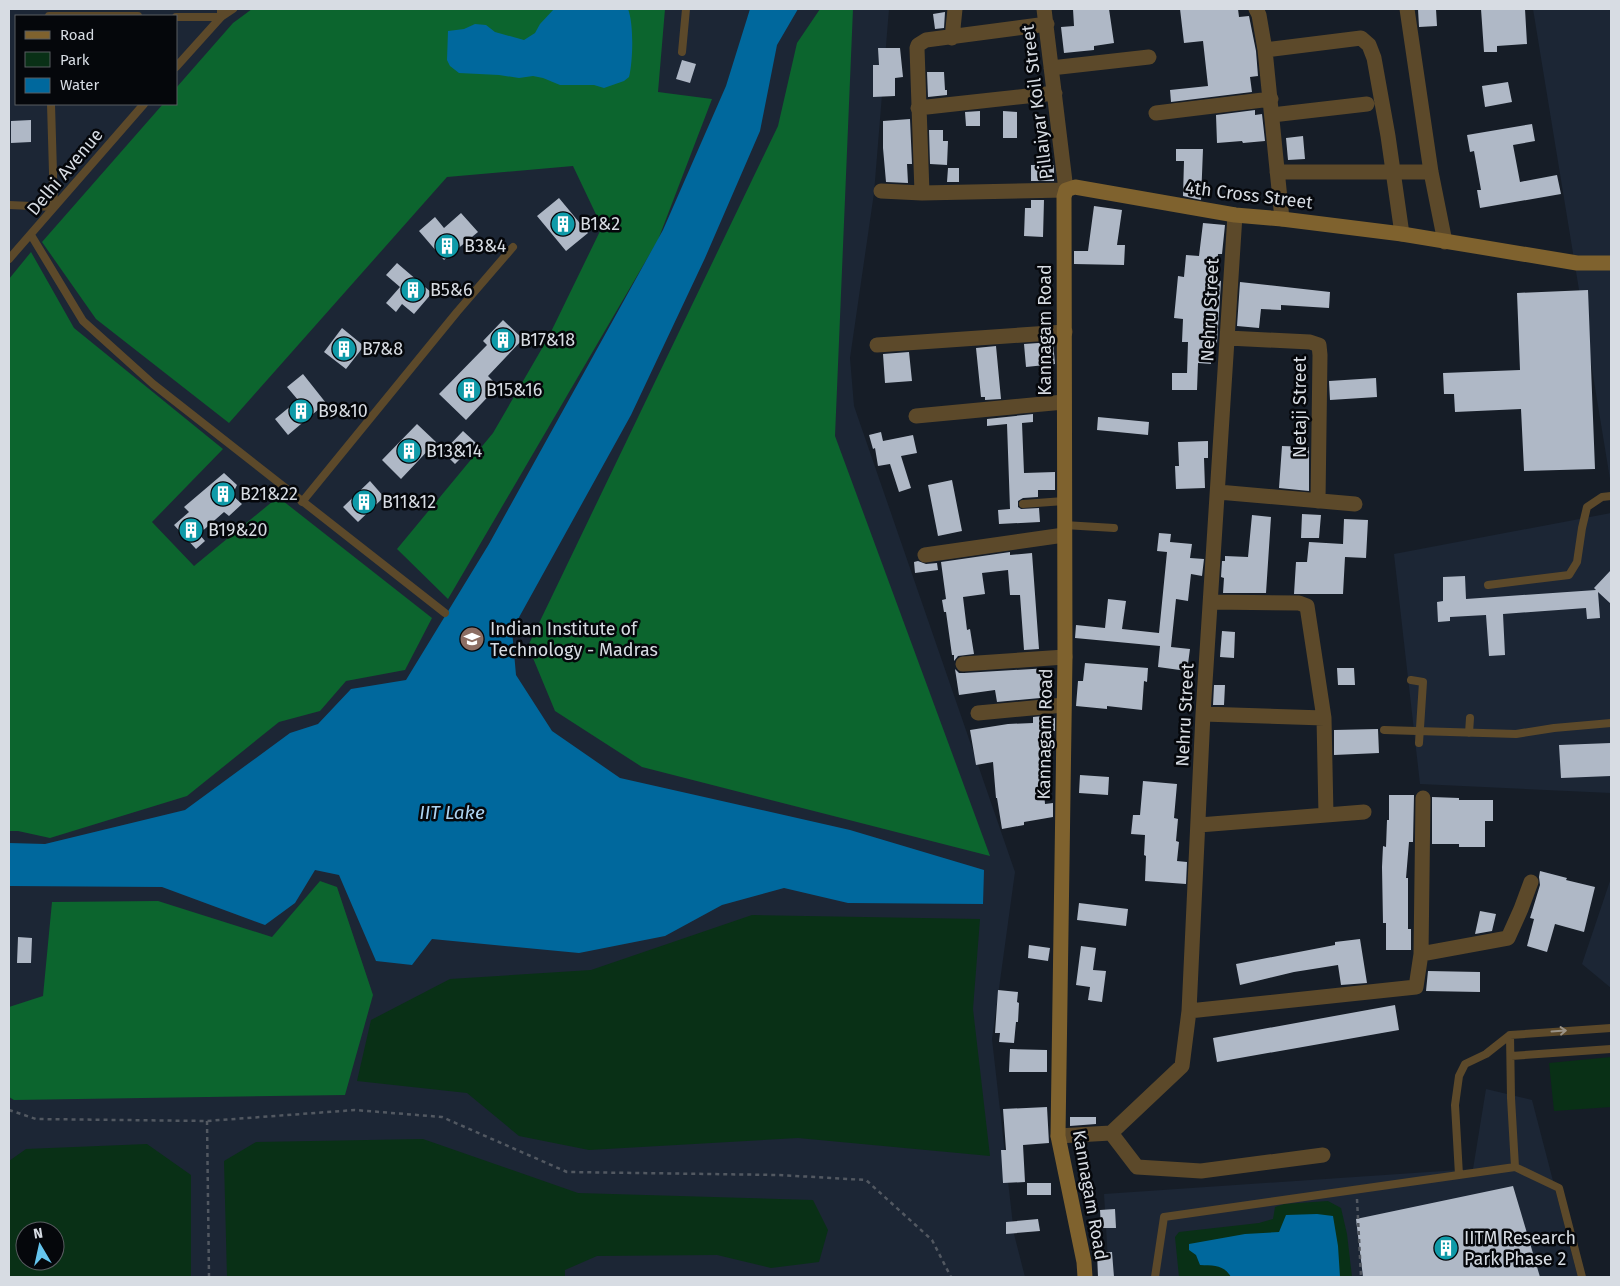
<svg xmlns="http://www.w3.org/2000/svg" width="1620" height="1286" font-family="'Fira Sans',sans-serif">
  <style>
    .built { fill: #1c2635; fill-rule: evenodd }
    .green { fill: #093016; fill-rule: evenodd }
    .forest { fill: #0c652e }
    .water { fill: #00689d }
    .building { fill: #afb8c6 }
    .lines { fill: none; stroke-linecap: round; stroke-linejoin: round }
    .path { stroke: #525861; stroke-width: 2.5; stroke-dasharray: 4 4; stroke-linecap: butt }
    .lane { stroke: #5c492a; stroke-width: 8 }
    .street { stroke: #5c492a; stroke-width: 15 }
    .secondary { stroke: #7f622e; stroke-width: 15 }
    .oneway { stroke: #9a9286 }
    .labels { text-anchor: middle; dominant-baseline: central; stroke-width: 5; stroke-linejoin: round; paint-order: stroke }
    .street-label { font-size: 18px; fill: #d7dce3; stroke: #05070b }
    .poi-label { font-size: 18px; fill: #d7dce3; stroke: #05070b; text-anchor: start }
    .water-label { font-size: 19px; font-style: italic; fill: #aed5f3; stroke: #05070b }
  </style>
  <rect width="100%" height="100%" fill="#161d27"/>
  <path class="built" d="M9,9h880l-15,184 -24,165 4,48 161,466 -23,167 22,195 11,43h-1016zM16,16h160v88h-160zM25,1231h30v30h-30z
    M1533,9h78v476z
    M1611,513v280l-191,-9 -26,-230z
    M1611,878v110l-29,-24z
    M1486,1089l46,11 46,177h-469l-5,-83 369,-25z"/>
  <path class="green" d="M752,915l228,4 -7,90 17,147 -192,-18 -209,12 -70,-14 -52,-43 -110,-12 14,-61 79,-41 141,-9z
    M1611,1057v50l-57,4 -5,-48z
    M423,1139l155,54 235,7 15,30 -9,32 -48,6 -54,-13 -120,1 -32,14v7h-338l-3,-116 32,-19z
    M147,1144l44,31v102h-182v-116l17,-12zM25,1231h30v30h-30z
    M1328,1201l13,7 6,26 5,43h-173l-4,-40 4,-5 80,-9 14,-4 2,-12 9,-3z"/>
  <path class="forest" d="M252,9h413l-7,83 54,7 -54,141 -210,359 -51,-50 96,-116 55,-95 54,-111 -29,-61 -126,11 -218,246 -133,-104 -54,-77 121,-138h13v-16l57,-65z
    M820,9h33l-18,427 155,420 -348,-89 -87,-56 -27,-65 250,-520 19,-83z
    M31,252l43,76 149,121 -71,73 42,44 84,-69 154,121 -27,52 -59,11 -26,30 -41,11 -92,74 -137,42 -32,-7h-9v-552z
    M320,881l17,6 36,108 -28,100 -331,5 -5,-3v-90l34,-11 9,-94 106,-1 114,36z"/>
  <path class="water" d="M554,9h74c6,15 5,52 1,68l-5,4 -20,7 -10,-3h-34l-17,-7 -10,-2 -14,2 -20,-3 -40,-2 -9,-7 -3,-6 1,-29 16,-2 11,-5 11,1 9,7 29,8 11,-7 5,-9z
    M750,9h48l-21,36 -17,86 -55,127 -74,157 -119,215 4,45 36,56 68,47 230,52 134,40 -1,34 -135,-1 -64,-15 -62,17 -57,31 -86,17 -147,-14 -20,26 -36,-4 -37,-86 -24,-5 -20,33 -30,22 -103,-38 -153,-1v-43l36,1 140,-34 105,-77 28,-9 33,-35 55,-9 83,-136 174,-314 63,-144z
    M1317,1214l16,2 5,30 2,31h-109c-8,-13 -17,-11 -31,-12l-4,-10 -7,-5v-6l56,-10 34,-2 7,-17z"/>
  <path class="building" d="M1073,9h36l5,34 -20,3v4l-30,3 -3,-26 13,-1z
    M1180,9h58l1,8 10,-1 7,35 2,25 -8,1 2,15 -81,10 -1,-12 38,-4 -5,-45 -19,2z
    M1418,9h18l1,17 -18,1z
    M1481,9h44l2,35 -30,2v6h-13z
    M945,12l-1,16 -9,1 -2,-15z
    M878,48h22l3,29 -8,1v18l-22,1v-32h6z
    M682,60l14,4 -6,19 -14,-4z
    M927,72h17l1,18h2v5l-19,2z
    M1508,82l4,20 -27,5 -3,-21z
    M1255,110v5l7,-1 3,27 -22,2 -1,-2 -25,2 -1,-28z
    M980,111v15h-14l-1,-14z
    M1003,111l14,1v26h-14z
    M910,119l2,45h-5l1,19 -22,-1 -3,-34v-27z
    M31,120v22l-20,1v-22z
    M1532,124l3,17 -22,4 7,37 37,-7 4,19 -81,14 -3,-18h4l-7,-39 -4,1 -3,-17z
    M929,130h14v11h5l-1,24 -17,-1z
    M1303,136l2,23 -17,1 -2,-22z
    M1176,149h27l-2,51 -18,-4 1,-35h-8z
    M1031,165h23v16h-23z
    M948,168h11v14h-12z
    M559,198l29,35 -22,18 -29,-35z
    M1031,200h13l-1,37 -19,-1 1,-28h6z
    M1094,206l28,4 -5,35h8l-1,20 -50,-1v-13h14z
    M461,213l17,19 -34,28 -25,-29 16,-14 9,11z
    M1203,223l22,2 -3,29h-4l-2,26 5,1 -4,62h-6v21l-13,-1 -1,27h-25v-17h15l1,-31h-6l1,-23 -9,-1 4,-42 6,1 2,-22 13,1z
    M397,263l35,30 -18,21 -12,-10 -6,8 -10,-9 14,-16 -14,-12z
    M1240,282l90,10 -1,16 -48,-3v5l-20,-1 -2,19 -22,-2z
    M1588,290l7,179 -71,2 -3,-62 -66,3 -1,-18h-10l-1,-21 77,-3 -3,-77z
    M503,320l20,19 -35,37 10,10 -32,34 -27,-26 48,-49 -4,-4z
    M342,328l22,18 -18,23 -22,-17z
    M1053,342l2,22 -29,3 -2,-23z
    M996,346l5,53 -16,1v-3h-4l-5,-49z
    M909,352l3,29 -27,2 -2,-29z
    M303,374l23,29 -38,32 -13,-16 23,-19 -11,-13z
    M1376,378l1,19 -47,3 -1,-19z
    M1033,414v8l-11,1 2,50 31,-1v18h-17v7l-15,1 -5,3v6l3,2 18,-1 1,14 -41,2 -1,-14 12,-1 -3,-85 -20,2v-7z
    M1098,417l51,5 -1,13 -51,-5z
    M417,424l19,18 -35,37 -19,-19z
    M463,431l13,12 -21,21 -12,-12z
    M881,432l2,9 30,-6 4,18 -16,3 10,32 -12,4 -9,-28 -12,2 -3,-18 -2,1 -4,-14z
    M1208,441v17h-4l1,30 -29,1 -1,-23h4l-1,-24z
    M1282,446l27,1v44l-30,-3z
    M224,473l13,12 -5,10 10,9 -13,12 -5,-4 -25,22 6,7 -9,8 -22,-24 15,-13 -5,-5z
    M952,480l10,51 -24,5 -10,-51z
    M370,481l14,16 -26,25 -15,-15z
    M1302,514l19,1 -2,23h-18z
    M1252,515l19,2 -5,76h-43l1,-15 -3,-1 1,-16h3v-5l23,1z
    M1344,519l24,1 -2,38 -21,-1 -2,37h-49l2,-32h11l2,-20 34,2z
    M1159,533l12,1 -1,8 22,2 -2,14 14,1 -2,17 -11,-2 -3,27 -12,-2 -5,48 19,2 -3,22 -29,-4 2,-21 -85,-8 1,-13 29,3 3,-29 18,2 -4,28 37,4 8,-81 -10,-1z
    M1010,552v3l22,-2 7,96 -15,1 -4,-55h-10l-2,-25 -26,3 3,21 -22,3 4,33 3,-1 4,25 -16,2 -4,5v-6h-2l-6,-43h-2l-2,-12 4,-1 -5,-37z
    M918,561l8,3 11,-1 1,7 -23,3 -1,-11z
    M1611,570v34l-13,-12 2,26 -13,1 -1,-11 -83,6 2,41 -16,1 -3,-41 -36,2v4l-12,1 -1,-20 6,-1v-24l22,-1 1,23 130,-9 -2,-2z
    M1222,631l13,1 -1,26 -14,-1z
    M1085,663l63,5 -1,14 -3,-1 -2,29 -35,-4v3l-31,-3 2,-25h5z
    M1049,668l2,29 -54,5 -2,-12 -36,5 -4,-26 4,4h5z
    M1337,668h17l1,17h-17z
    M1214,685h11l-1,20h-11z
    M1053,715v3h2v13h-2v18h-3l1,14 -5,1v14h-3l2,26 8,-1v14l-29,5v3l-22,4 -5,-31h-1l-3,-36 -17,3 -6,-35 38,-6 25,-1v-6z
    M1378,729l1,24 -45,2v-25z
    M1611,743v33l-50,2 -2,-33z
    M1080,775l29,2 -1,18 -29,-2z
    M1143,781l34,3 -3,34 4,1 -2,22 3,1 -2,19 10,1 -1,22 -41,-3 1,-25 -2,-1 1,-20 -14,-1 2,-19h7z
    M1389,795h25l-1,47h-4l-3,36h2v51h3v21h-25v-27h-3l-1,-56 1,-21 3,1 1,-27h2z
    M1432,797l27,1v2h34v21h-8v26h-26v-3h-27z
    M1540,871l27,7 -1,2 29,7 -11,45 -29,-8 -8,28 -20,-6 7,-27 -4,-1 10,-33 -1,-8z
    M1079,903l49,6 -2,17 -49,-6z
    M1480,911l16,3 -4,17 -17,3z
    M18,937l14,1 -1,25h-14z
    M1360,939l7,44 -26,2 -3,-20 -44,7 -54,13 -4,-21 99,-19v-3z
    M1029,945l21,3 -2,13 -20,-3z
    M1081,946l15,2 -3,22 13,1 -4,31 -14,-2 2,-13 -14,-2z
    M1428,971l52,1v20l-54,-1z
    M998,990l20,2 -1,10 2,1 -1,19h-2l-2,21 -15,-1 1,-9h-5z
    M1395,1005l4,25 -182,32 -4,-24z
    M1010,1049l37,1v22h-38z
    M1047,1107l2,36 -26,2 2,37 -22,1 -2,-33h5l-3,-41z
    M1070,1117h26v7l-26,2z
    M1027,1183h24v12h-24z
    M1513,1186l27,91h-177l-7,-58z
    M1115,1209l1,19h-15l-1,-18z
    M1038,1219l2,12 -34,3v-12z
    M1112,1252l2,25h-16l-1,-24z"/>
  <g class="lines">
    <path class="path" d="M9,1110l27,9 171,2 148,-11 87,7 125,55 212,3 87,5 66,60 19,37
      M207,1121l2,156
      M1357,1199l4,78"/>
    <path class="lane" d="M49,16h89
      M176,17h45v-8
      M682,52l4,-43
      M176,67l45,-50 12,-8
      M9,205l45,2 -3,-103
      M31,235l52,86 70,63 292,229
      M9,259l135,-155
      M302,502l155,-190 56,-65
      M1023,504l41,-3
      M1064,525l50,3
      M1488,585l81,-10 8,-13 5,-34 5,-21 15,-10 9,-1
      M1411,680l12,2 -4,61
      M1384,730l132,4 38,-6 57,-5
      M1469,733l1,-15
      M1511,1056l100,-7
      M1515,1167l44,21 23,89
      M1459,1175l-4,-70 4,-29 6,-12 21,-10 24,-19 101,-7
      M1155,1277l9,-60 351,-50 -4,-69 -1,-63"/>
    <path class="street" d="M1256,9l3,6 6,35 17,169
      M1407,9l24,163 14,70
      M952,38l3,-29
      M1265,50l96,-12 8,7 5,13 14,78 14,98
      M1051,68l98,-11
      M918,108l137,-15
      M1156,113l115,-14
      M1272,115l95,-11
      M1277,172h154
      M881,191l41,2 144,-3 -22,-181
      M922,193l-5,-145 1,-3 8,-5 121,-16
      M1228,338l82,4 9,3 1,10 -2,146
      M877,345l188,-13
      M916,416l148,-14
      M1218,492l137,12
      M925,555l139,-20
      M1211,602l88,1 8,3 17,112 2,97
      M963,664l102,-7
      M978,713l86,-8
      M1203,714l121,4
      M1199,825l165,-13
      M1421,954l87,-16 13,-29 10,-27
      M1189,1011l227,-24 5,-33 2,-156
      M1111,1133l26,34 64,4 122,-16
      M1058,1136l53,-3 71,-67 7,-55 14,-297 32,-499"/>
    <path class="secondary" d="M1085,1277l-1,-15 -26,-126 7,-479 -1,-460 2,-7 9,-3 160,28 47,4 120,15 175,29h34"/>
  </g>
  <defs><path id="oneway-shaft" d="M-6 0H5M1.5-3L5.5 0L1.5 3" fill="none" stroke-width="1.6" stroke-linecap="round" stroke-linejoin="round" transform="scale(1.25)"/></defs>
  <use class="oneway" href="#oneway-shaft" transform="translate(1559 1031) rotate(-4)"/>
  <defs>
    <symbol id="building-disc" viewBox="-11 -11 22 22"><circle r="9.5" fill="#0f9aa8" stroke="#05070b"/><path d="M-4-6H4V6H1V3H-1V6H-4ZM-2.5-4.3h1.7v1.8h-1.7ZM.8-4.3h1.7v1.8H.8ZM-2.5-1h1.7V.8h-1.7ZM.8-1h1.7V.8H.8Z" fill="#fff"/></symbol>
    <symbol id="university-disc" viewBox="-11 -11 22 22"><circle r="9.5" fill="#8d6e63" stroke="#05070b"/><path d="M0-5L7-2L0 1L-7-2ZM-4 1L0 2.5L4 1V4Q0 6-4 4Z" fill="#fff"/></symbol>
  </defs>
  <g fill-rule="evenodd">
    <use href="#building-disc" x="549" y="210" width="28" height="28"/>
    <use href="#building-disc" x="433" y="232" width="28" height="28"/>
    <use href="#building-disc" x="399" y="276" width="28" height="28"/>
    <use href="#building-disc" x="489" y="326" width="28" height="28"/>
    <use href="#building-disc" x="330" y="335" width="28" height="28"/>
    <use href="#building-disc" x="455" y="376" width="28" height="28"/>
    <use href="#building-disc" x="287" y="397" width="28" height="28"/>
    <use href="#building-disc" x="395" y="437" width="28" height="28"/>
    <use href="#building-disc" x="209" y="480" width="28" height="28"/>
    <use href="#building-disc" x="350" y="488" width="28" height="28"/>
    <use href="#building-disc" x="177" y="516" width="28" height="28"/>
    <use href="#university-disc" x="458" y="625" width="28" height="28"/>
    <use href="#building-disc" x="1432" y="1234" width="28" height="28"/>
  </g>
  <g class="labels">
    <g class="street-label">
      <text transform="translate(1037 102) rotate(-97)">Pillaiyar Koil Street</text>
      <text transform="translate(65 172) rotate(-50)">Delhi Avenue</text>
      <text transform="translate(1249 195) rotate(7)">4th Cross Street</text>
      <text transform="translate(1210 310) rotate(-87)">Nehru Street</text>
      <text transform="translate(1045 330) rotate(-90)">Kannagam Road</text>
      <text transform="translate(1300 407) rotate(-90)">Netaji Street</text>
      <text transform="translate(1185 715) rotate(-87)">Nehru Street</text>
      <text transform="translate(1045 734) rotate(-89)">Kannagam Road</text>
      <text transform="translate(1090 1195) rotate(80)">Kannagam Road</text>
    </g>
    <g class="poi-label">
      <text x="580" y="224">B1&amp;2</text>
      <text x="464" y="246">B3&amp;4</text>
      <text x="430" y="290">B5&amp;6</text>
      <text x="520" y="340">B17&amp;18</text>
      <text x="362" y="349">B7&amp;8</text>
      <text x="486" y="390">B15&amp;16</text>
      <text x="318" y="411">B9&amp;10</text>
      <text x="426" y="451">B13&amp;14</text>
      <text x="240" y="494">B21&amp;22</text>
      <text x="382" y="502">B11&amp;12</text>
      <text x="208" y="530">B19&amp;20</text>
      <text x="490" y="629">Indian Institute of<tspan x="490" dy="21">Technology - Madras</tspan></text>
      <text x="1464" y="1238">IITM Research<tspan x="1464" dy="21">Park Phase 2</tspan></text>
    </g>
    <g class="water-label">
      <text x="452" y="812">IIT Lake</text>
    </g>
  </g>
  <rect width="1620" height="1286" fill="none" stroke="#d7dce3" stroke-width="20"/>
  <rect x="15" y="15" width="162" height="90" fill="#05070b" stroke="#595c61"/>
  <rect x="25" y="31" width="25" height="8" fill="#7f622e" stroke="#595c61"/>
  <text x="60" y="40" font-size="15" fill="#d7dce3">Road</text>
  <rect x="25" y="52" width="25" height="15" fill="#093016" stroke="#595c61"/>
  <text x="60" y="65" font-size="15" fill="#d7dce3">Park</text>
  <rect x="25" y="78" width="25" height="15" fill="#00689d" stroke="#595c61"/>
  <text x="60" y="90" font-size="15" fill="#d7dce3">Water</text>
  <g transform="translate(40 1246) rotate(351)"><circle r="24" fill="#05070b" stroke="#595c61"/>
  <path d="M0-4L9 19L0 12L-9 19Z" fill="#65c5ee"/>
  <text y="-8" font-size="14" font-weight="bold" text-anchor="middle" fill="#d7dce3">N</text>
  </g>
</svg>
